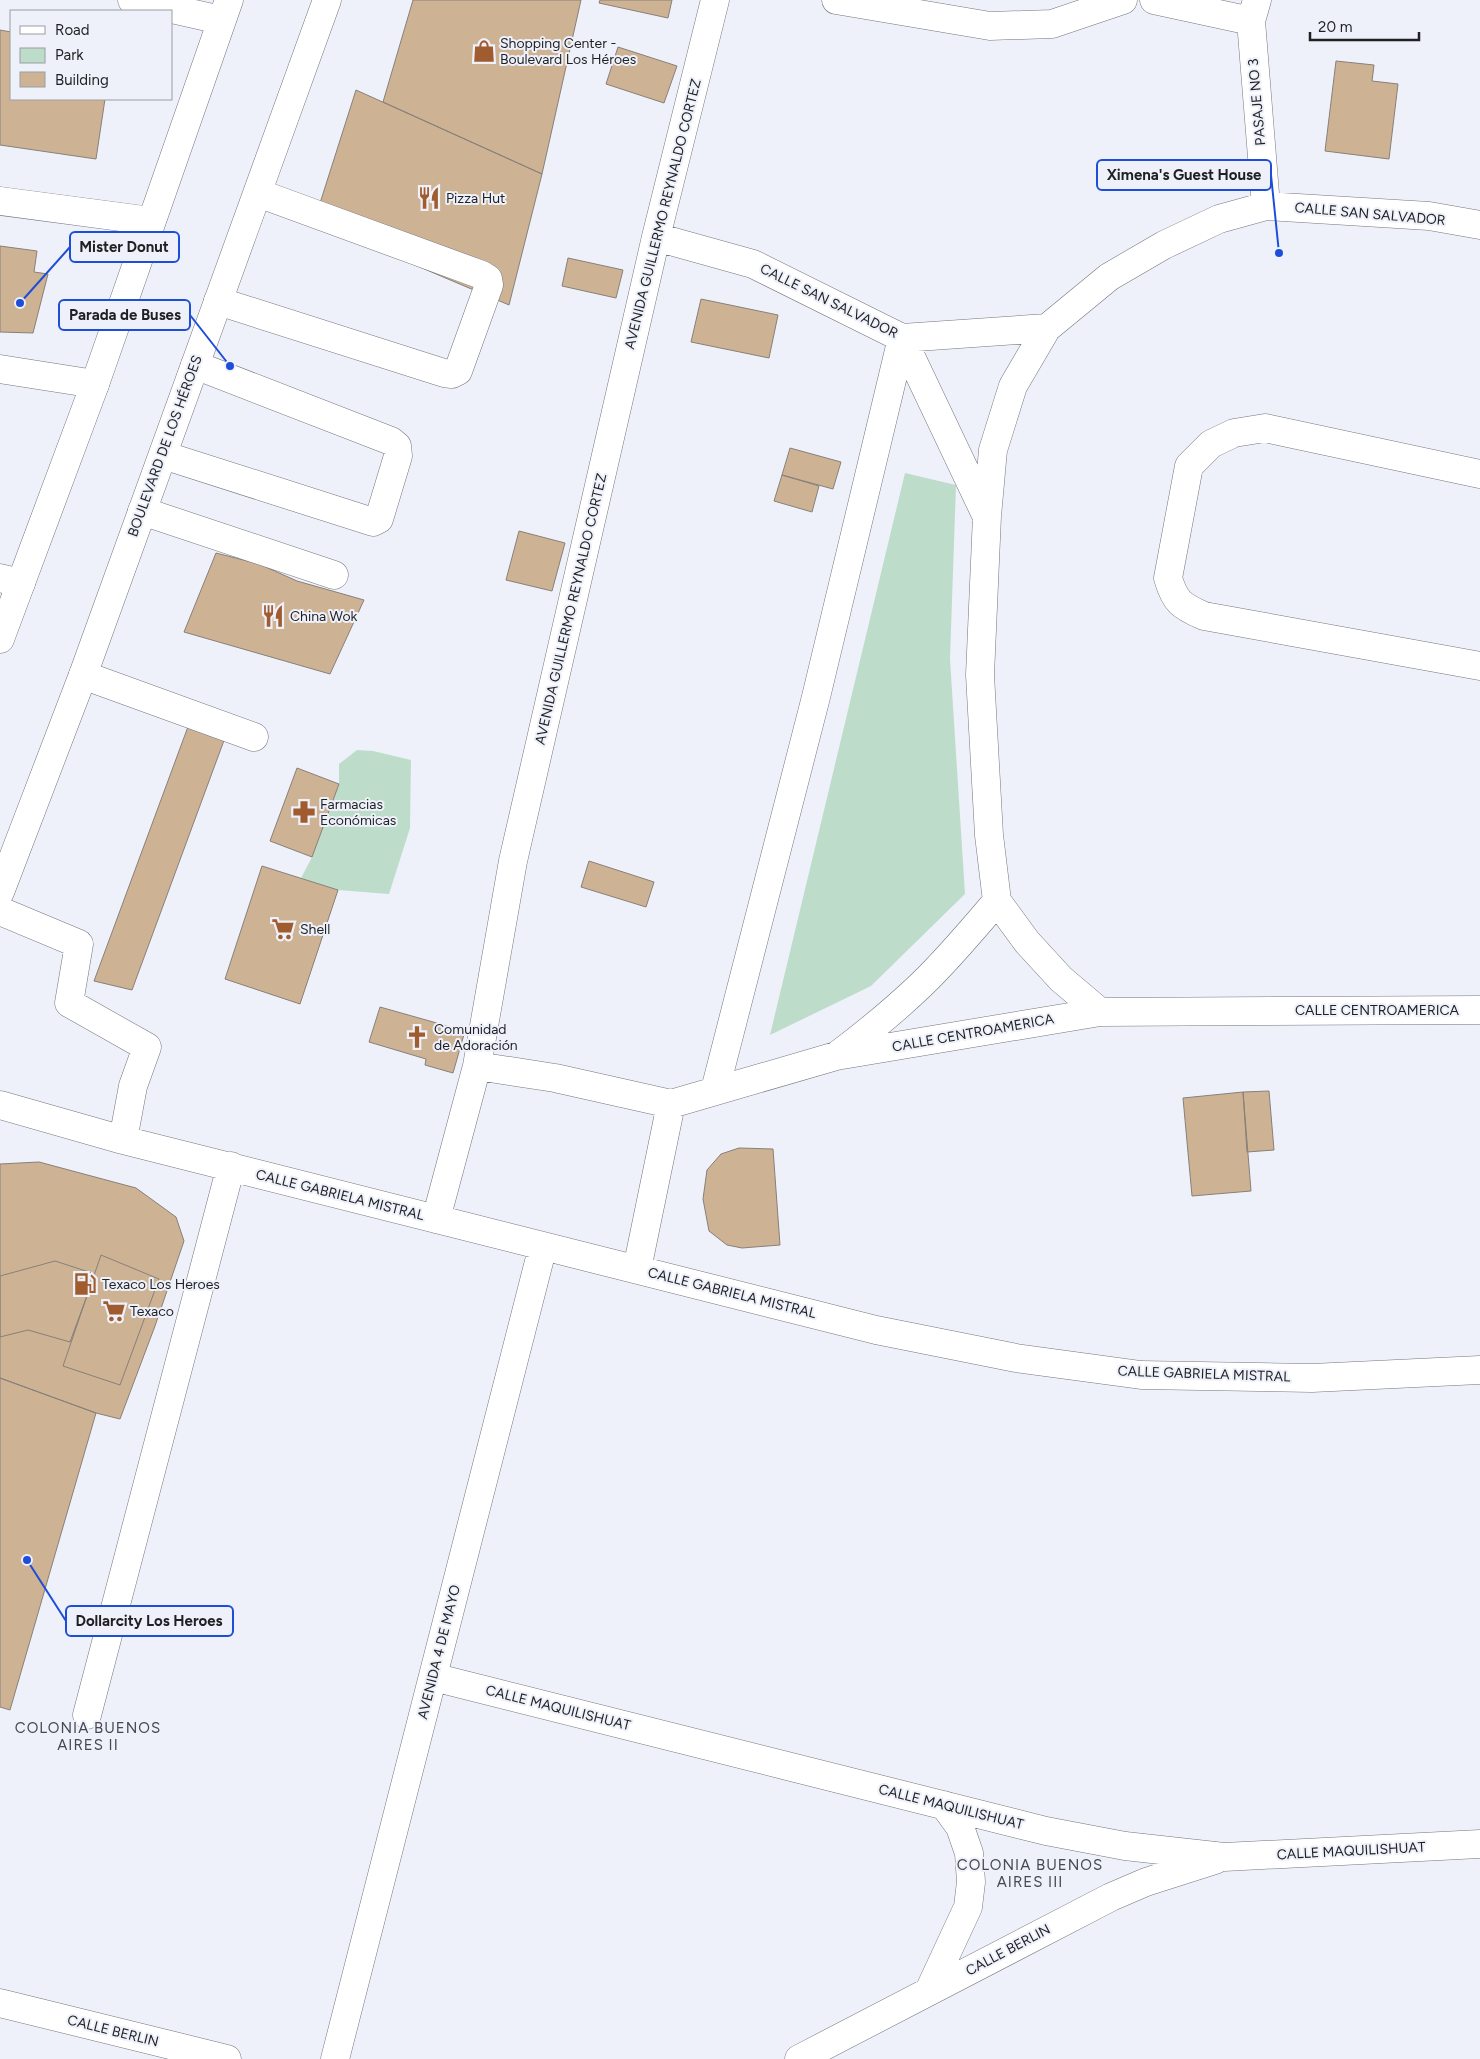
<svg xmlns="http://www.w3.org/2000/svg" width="1480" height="2059" font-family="Figtree,sans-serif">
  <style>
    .green { fill: #bdddca }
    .building { fill: #ceb294; stroke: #87807a }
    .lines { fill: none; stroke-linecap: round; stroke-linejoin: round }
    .minor-casing { stroke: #74767e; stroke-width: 29 }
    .major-casing { stroke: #74767e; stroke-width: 29 }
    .minor { stroke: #fff; stroke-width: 28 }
    .major { stroke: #fff; stroke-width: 28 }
    .labels { text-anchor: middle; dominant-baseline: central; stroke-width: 4; stroke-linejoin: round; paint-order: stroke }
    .poi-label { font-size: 14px; fill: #1f2023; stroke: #eef1fa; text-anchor: start }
    .street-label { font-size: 14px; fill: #1f2023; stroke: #eef1fa }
    .neighbourhood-label { font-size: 15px; letter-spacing: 1px; fill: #474951; stroke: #eef1fa }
    .leader { fill: none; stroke: #1d4ed8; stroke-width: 2 }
    .callout-dot { fill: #1d4ed8; stroke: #eef1fa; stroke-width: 2 }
    .callout { fill: #eef1fa; stroke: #1d4ed8; stroke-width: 2 }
    .callout-label { font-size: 15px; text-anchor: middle; font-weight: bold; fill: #1f2023 }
  </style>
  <rect width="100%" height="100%" fill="#eef1fa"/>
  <path class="green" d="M905,473l51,12 -6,174 15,235 -94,92 -101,49z
    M357,750l16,1 38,9 -1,68 -21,66 -51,-4 -37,-12 11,-21 27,-73v-20z"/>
  <path class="building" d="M413,0h168l-39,174 -159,-72z
    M600,0h72l-4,18 -69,-15z
    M0,30l11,2v67h94l-9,60 -96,-14z
    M618,47l59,19 -13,37 -58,-19z
    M1336,61l38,4 -2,16 26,3 -9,75 -64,-8z
    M356,90l186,84 -33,131 -195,-83z
    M0,246l37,5 -3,21 14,2 -15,59 -33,-1z
    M568,258l55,12 -7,28 -54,-12z
    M701,299l77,16 -9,43 -78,-16z
    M790,448l51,14 -8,27 -51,-14z
    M782,475l37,11 -7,26 -38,-11z
    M519,531l46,12 -13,48 -46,-11z
    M216,553l43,11 38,17 67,19 -34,74 -146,-42z
    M189,724l37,11 -94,255 -38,-9z
    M297,768l42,16 -27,73 -42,-16z
    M589,861l65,21 -8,25 -65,-20z
    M262,866l76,24 -38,114 -75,-25z
    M380,1007l85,24 -12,42 -28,-8 1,-6 -57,-17z
    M1269,1091l5,59 -27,2 -4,-60z
    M1243,1092l8,99 -59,5 -9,-98z
    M739,1148l34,1 7,96 -38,3 -15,-3 -18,-14 -6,-32 4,-29 14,-16z
    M39,1162l97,26 40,29 8,24 -29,85 -35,93 -24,-6 -96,-35v-214z
    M101,1255l58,24 -39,106 -57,-19z
    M55,1261l40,13 -25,68 -42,-12 -28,7v-61z
    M0,1378l96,35 -86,297 -10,-3z"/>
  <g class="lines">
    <defs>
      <path id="minor" d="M132,0l89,20
        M836,0l154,26 62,-2 71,-24
        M1154,0l97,21
        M1257,0l-6,21 15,185
        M0,201l151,20
        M656,237l97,27 149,74 145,-10 62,-51 55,-32 55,-26 47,-13 163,10 51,9
        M218,301l226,72 8,1 6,-3 31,-86 -1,-6 -6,-4 -224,-82
        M1047,328l-34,58 -20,64 -6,66 -7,159 9,160 8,66 30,41 34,37 39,33
        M902,338l84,177
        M0,369l95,15
        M163,455l210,67 6,-3 19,-63 -1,-10 -6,-5 -196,-76
        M1480,474l-215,-46 -31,5 -23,11 -22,22 -21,112c7,24 13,28 36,38l276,50
        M142,511l192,64
        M0,578l21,5
        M83,675l171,62
        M0,911l79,33 -10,59 78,44 -14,39 -10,54
        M839,1054c29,-22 57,-45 83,-70 27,-26 51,-55 75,-83
        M477,1066l78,12 116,26 165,-48 264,-44 380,-2
        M715,1090l101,-393 86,-359
        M0,1105l123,35 753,190 140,28 125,17 171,3 168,-8
        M436,1219l41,-153 36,-205 143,-624 59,-237
        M637,1269l34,-165
        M433,1677l613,154 79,15 99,11 256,-13
        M87,1715l144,-549
        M929,1991l39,-84 3,-25 -2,-29 -9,-26 -16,-22
        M0,2003l227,56
        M335,2059l208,-813
        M799,2059l312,-162 35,-15 69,-22"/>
      <path id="major" d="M0,639l95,-255 134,-384
        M0,892l83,-217 244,-675"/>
    </defs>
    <use href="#minor" class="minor-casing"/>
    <use href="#major" class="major-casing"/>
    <use href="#minor" class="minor"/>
    <use href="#major" class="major"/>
  </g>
  <defs>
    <symbol id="shop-bare" viewBox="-9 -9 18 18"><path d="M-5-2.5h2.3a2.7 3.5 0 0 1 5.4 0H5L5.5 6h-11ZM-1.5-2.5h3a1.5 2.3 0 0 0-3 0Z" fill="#a05c2e" stroke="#eef1fa" stroke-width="2.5" paint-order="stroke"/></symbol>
    <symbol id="restaurant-bare" viewBox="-9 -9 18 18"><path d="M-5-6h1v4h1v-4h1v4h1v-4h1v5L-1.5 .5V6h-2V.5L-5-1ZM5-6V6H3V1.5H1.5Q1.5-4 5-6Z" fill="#a05c2e" stroke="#eef1fa" stroke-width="2.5" paint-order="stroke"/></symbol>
    <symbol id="pharmacy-bare" viewBox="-9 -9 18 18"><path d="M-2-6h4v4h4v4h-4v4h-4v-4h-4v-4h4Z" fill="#a05c2e" stroke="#eef1fa" stroke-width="2.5" paint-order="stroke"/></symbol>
    <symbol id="supermarket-bare" viewBox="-9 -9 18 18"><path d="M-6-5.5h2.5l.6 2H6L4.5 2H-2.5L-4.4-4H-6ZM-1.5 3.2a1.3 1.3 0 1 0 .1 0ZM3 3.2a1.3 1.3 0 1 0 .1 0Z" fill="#a05c2e" stroke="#eef1fa" stroke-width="2.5" paint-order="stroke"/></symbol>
    <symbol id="church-bare" viewBox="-9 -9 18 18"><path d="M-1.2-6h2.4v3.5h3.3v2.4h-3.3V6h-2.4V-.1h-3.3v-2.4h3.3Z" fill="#a05c2e" stroke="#eef1fa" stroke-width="2.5" paint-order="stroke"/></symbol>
    <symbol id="fuel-bare" viewBox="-9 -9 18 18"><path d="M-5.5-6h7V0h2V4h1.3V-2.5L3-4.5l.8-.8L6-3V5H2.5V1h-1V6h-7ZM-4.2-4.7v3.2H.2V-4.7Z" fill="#a05c2e" stroke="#eef1fa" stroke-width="2.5" paint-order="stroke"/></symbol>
  </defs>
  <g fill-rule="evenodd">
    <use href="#shop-bare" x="468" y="35" width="32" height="32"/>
    <use href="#restaurant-bare" x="413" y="182" width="32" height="32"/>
    <use href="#restaurant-bare" x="257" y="600" width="32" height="32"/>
    <use href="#pharmacy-bare" x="288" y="796" width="32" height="32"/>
    <use href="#supermarket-bare" x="267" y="913" width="32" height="32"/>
    <use href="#church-bare" x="401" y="1021" width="32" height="32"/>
    <use href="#fuel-bare" x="69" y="1268" width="32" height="32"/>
    <use href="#supermarket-bare" x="98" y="1295" width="32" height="32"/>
  </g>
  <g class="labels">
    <g class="poi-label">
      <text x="500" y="43">Shopping Center -<tspan x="500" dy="16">Boulevard Los Héroes</tspan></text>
      <text x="446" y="198">Pizza Hut</text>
      <text x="290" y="616">China Wok</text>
      <text x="320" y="804">Farmacias<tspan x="320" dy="16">Económicas</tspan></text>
      <text x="300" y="929">Shell</text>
      <text x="434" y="1029">Comunidad<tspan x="434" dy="16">de Adoración</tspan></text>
      <text x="102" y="1284">Texaco Los Heroes</text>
      <text x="130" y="1311">Texaco</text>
    </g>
    <g class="street-label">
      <text transform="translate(1257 102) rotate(-95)">PASAJE NO 3</text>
      <text transform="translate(663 214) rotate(-76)">AVENIDA GUILLERMO REYNALDO CORTEZ</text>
      <text transform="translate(1370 214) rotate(5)">CALLE SAN SALVADOR</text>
      <text transform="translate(829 301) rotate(26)">CALLE SAN SALVADOR</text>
      <text transform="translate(165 446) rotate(-70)">BOULEVARD DE LOS HÉROES</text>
      <text transform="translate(571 609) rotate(-77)">AVENIDA GUILLERMO REYNALDO CORTEZ</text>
      <text x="1377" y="1010">CALLE CENTROAMERICA</text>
      <text transform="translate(973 1033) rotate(-10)">CALLE CENTROAMERICA</text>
      <text transform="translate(340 1195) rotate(14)">CALLE GABRIELA MISTRAL</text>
      <text transform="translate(732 1293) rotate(14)">CALLE GABRIELA MISTRAL</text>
      <text transform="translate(1204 1374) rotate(2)">CALLE GABRIELA MISTRAL</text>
      <text transform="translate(439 1652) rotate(-76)">AVENIDA 4 DE MAYO</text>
      <text transform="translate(558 1708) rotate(14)">CALLE MAQUILISHUAT</text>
      <text transform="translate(951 1807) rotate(14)">CALLE MAQUILISHUAT</text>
      <text transform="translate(1351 1851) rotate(-3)">CALLE MAQUILISHUAT</text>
      <text transform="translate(1008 1950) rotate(-28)">CALLE BERLIN</text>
      <text transform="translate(113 2031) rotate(14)">CALLE BERLIN</text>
    </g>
    <g class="neighbourhood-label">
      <text x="88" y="1728">COLONIA BUENOS<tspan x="88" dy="17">AIRES II</tspan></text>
      <text x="1030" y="1865">COLONIA BUENOS<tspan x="1030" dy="17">AIRES III</tspan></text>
    </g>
  </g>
  <path class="leader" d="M1279 253L1271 175M20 303L70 247M230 366L190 315M27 1560L66 1621"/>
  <g class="callout-dot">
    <circle cx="1279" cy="253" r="5"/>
    <circle cx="20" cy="303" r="5"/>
    <circle cx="230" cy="366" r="5"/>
    <circle cx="27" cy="1560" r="5"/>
  </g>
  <g class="callout">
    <rect x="1097" y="160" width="174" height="30" rx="5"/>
    <rect x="70" y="232" width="109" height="30" rx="5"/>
    <rect x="59" y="300" width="131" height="30" rx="5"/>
    <rect x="66" y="1606" width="167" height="30" rx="5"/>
  </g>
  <g class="callout-label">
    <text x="1184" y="180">Ximena's Guest House</text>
    <text x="124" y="252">Mister Donut</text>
    <text x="125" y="320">Parada de Buses</text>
    <text x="149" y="1626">Dollarcity Los Heroes</text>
  </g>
  <rect x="10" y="10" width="162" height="90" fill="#eef1fa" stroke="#9b9da4"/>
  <rect x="20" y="26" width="25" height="8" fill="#ffffff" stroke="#9b9da4"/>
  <text x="55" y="35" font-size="15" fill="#1f2023">Road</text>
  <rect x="20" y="48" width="25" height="15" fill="#bdddca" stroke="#9b9da4"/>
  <text x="55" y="60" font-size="15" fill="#1f2023">Park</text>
  <rect x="20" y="72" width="25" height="15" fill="#ceb294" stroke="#9b9da4"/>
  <text x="55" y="85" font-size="15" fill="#1f2023">Building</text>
  <path d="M1310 32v8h109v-8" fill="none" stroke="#1f2023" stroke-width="2.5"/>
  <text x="1318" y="32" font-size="15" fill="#1f2023" stroke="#eef1fa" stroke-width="4" paint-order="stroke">20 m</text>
</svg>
